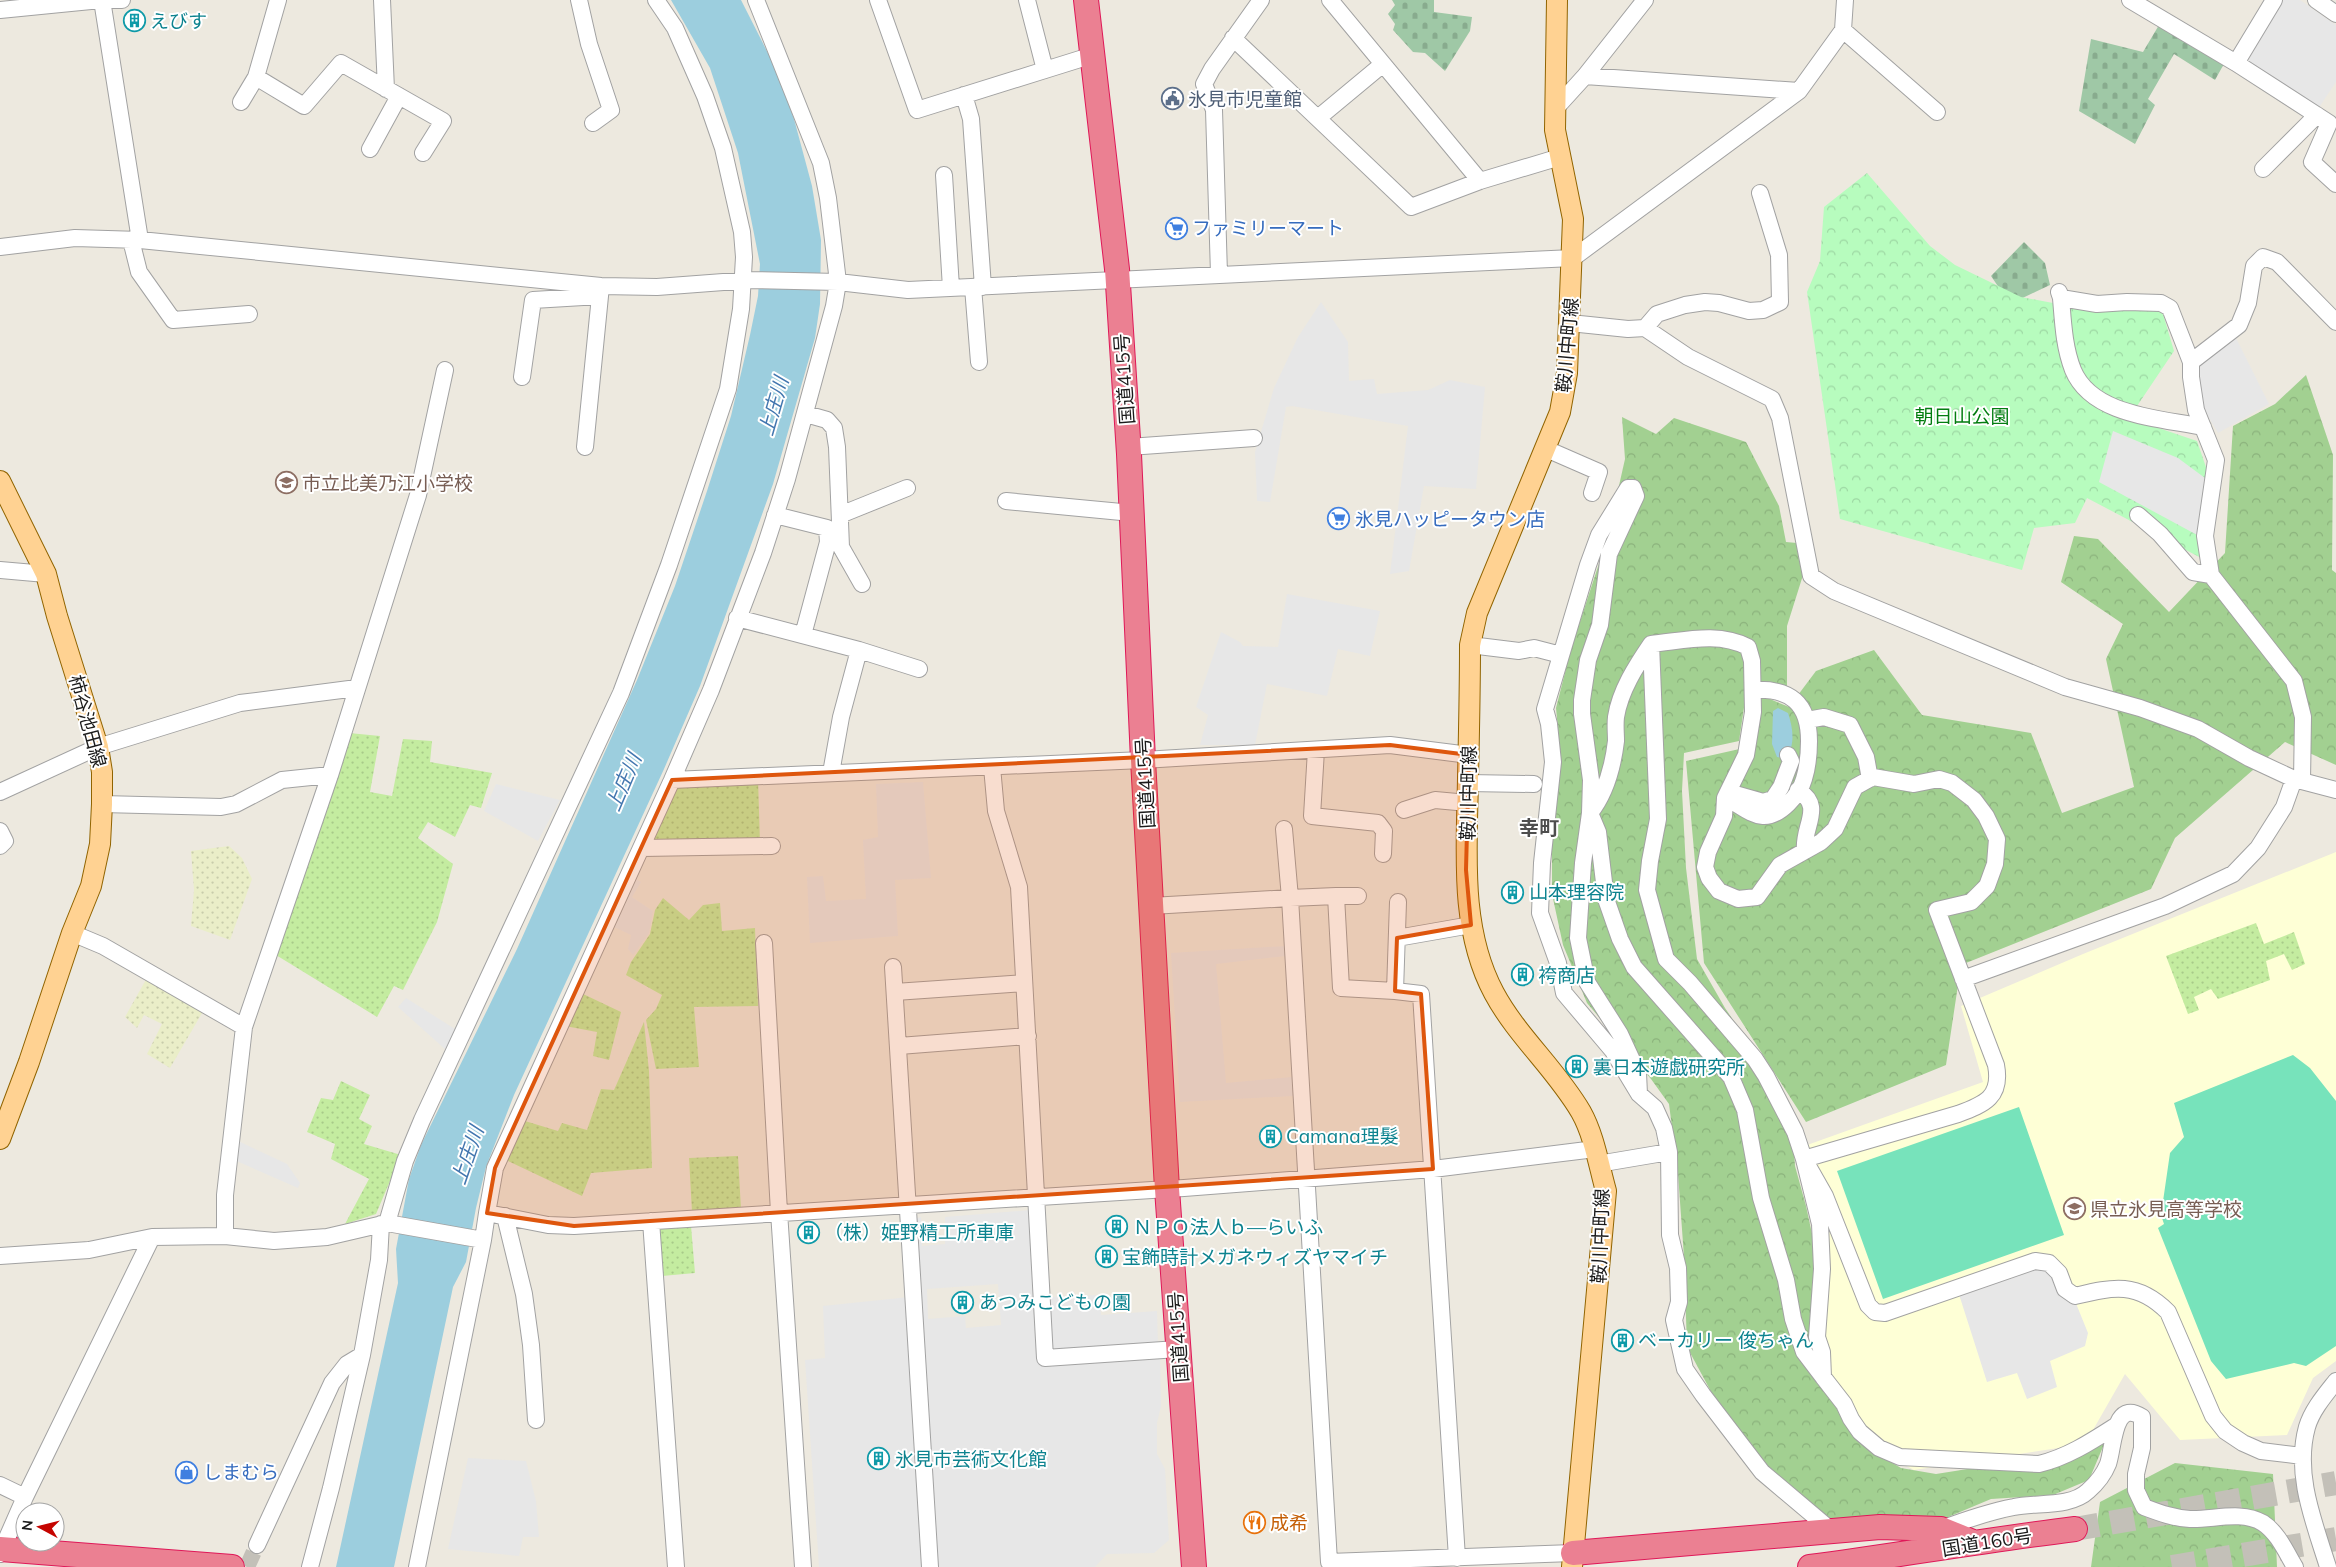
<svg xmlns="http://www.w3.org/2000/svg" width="2336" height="1567" font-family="Mulish,'Noto Sans JP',sans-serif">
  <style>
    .education { fill: #feffd6 }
    .farmland { fill: url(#farmland-dots) }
    .grass { fill: url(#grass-dots) }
    .forest { fill: url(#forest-crowns) }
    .cemetery { fill: url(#cemetery-stones) }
    .park { fill: url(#park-crowns) }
    .pitch { fill: #77e3bb }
    .parking { fill: #e7e7e7; fill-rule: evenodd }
    .water { fill: #9ccede }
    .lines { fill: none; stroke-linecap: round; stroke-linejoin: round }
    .minor-tunnel { stroke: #c3c0b8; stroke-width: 16; stroke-dasharray: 16 8; stroke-linecap: butt }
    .highway-tunnel { stroke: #c3c0b8; stroke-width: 24; stroke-dasharray: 24 12; stroke-linecap: butt }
    .minor-casing { stroke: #a2a2a2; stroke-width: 18 }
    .major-casing { stroke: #916400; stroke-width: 22 }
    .highway-casing { stroke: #df1858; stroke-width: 26 }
    .minor { stroke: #fff; stroke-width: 16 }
    .major { stroke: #ffd292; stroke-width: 20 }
    .highway { stroke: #eb8092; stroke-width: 24 }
    .marked { fill: #de560d; fill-opacity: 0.2; stroke: #de560d; stroke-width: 4; stroke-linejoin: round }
    .labels { text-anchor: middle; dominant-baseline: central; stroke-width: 4; stroke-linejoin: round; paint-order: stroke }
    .culture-label { font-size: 19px; fill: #0d838f; stroke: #fff; text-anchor: start }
    .service-label { font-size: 19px; fill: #4e5e75; stroke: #fff; text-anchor: start }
    .shop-label { font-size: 19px; fill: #366cbe; stroke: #fff; text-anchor: start }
    .street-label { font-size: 19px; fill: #1b1b1b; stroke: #fff }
    .park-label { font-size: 19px; fill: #047d11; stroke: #fff }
    .education-label { font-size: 19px; fill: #785e54; stroke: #fff; text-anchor: start }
    .food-label { font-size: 19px; fill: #c56008; stroke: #fff; text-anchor: start }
    .water-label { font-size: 20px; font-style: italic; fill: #4276af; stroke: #fff }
    .neighbourhood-label { font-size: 20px; font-weight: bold; fill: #4e4e4e; stroke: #fff }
  </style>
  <defs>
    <pattern id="farmland-dots" width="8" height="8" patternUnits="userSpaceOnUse" patternTransform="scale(1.25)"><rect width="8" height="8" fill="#eaeec8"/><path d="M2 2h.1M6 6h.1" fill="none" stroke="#c8ccab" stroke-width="1.8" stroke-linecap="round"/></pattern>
    <pattern id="grass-dots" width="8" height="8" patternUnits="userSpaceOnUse" patternTransform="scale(1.25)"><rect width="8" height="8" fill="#c4eca0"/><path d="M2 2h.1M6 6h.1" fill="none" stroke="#a8ca89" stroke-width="1.8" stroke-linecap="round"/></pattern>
    <pattern id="forest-crowns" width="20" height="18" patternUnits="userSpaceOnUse" patternTransform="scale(1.25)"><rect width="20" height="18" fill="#a2d091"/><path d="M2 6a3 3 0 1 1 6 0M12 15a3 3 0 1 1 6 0" fill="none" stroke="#8bb27c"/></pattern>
    <pattern id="cemetery-stones" width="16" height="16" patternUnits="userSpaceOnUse" patternTransform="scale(1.25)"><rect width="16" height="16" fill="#9fc8a6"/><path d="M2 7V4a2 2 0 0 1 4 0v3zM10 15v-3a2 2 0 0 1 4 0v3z" fill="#88ab8e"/></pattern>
    <pattern id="park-crowns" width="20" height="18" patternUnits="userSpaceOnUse" patternTransform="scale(1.25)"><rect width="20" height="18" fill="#b7fcbe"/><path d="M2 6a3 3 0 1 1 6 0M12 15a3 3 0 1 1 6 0" fill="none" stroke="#9dd7a3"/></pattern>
  </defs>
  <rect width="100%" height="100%" fill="#ede9df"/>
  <path class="education" d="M2336,852v509l-23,17 -26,57 -107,5 -55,-66 -40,70 -171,26 -57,-32 -41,-69 10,-100 -30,-120 187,-67 -22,-76 122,-52z"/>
  <path class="farmland" d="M229,846l13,12 10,21 -22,61 -39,-14 3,-36 -3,-39z
    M148,976l57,32 -35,60 -23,-14 15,-30 -18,-9 -7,13 -12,-11z"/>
  <path class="grass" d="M349,733l31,3 -10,56 22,4 11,-57 29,2 -2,21 62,11 -11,35 -11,-3 -15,32 -27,-15 -10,16 35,26 -16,58 -34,68 -9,-4 -17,31 -101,-62z
    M758,779l2,64 -115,3 28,-64z
    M663,898l26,22 14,-15 17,-2 2,28 33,-3 3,78 -64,1 5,60 -43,2 -10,-49 10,-11 6,-14 -36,-20 5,-13 19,-28 5,-24z
    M2256,923l8,21 30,-12 11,32 -13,6 -8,-16 -18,7 4,19 -52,19 -7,-10 -17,8 5,13 -11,4 -22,-58z
    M581,993l40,19 -12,48 -16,-4 4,-24 -32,-6z
    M644,1022l5,49 3,97 -61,5 -9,23 -76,-36 19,-39 33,10 4,-8 25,7 14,-41 13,1z
    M341,1081l29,14 -11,24 13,7 -8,18 37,11 -25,59 -31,10 24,-45 -38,-20 4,-15 -28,-12 14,-34 12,2z
    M738,1156l3,53 -49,3 -3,-54z
    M691,1226l4,47 -33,3 -4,-48z"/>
  <path class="forest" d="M2306,375l27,80 -1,115 4,3v192l-51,-23 -110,96 -24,51 -190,76 -15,100 -140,57 -102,-159 -18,-202 58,-13 16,-50 -15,3 -6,40 -55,12 -2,38 4,77 11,91 28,49 66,98 4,60 11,40 11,51 -3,116 48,72 39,23 35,6 108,-17 61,-15 -16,38 -36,15 -62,4 -50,21 -104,4 -70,-57 -52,-68 -28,-52 -3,-90 -6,-83 -9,-70 -18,-25 -64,-76 -24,-58 -11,-51v-56l8,-88 -4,-42 15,-59 36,-110 18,-80 -3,-42 34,17 18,-16 72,24 33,64 7,36 11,1 7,29 -17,54v67l-22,4 24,10 27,-36 58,-21 48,65 109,18 31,80 72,-26 -28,-128 17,-35 -62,-42 13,-46 24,3 71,73 56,-59 8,-127 42,-22z
    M2175,1463l98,11 4,93h-186l9,-65z"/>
  <path class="cemetery" d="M1392,0h42v12l38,5 -2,14 -25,40 -20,-18 -12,-1 -20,-22 2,-6 -7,-10 7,-9z
    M2159,25l66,37 -10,18 -41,-26 -26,45 7,6 -20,39 -56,-33 12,-72 52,13z
    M2024,242l21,21 5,22 -40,19 -19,-28z"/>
  <path class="park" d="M1867,173l63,73 25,19 66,32 74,14 61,-1 7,4 11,37 -45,67 68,23 12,35 -6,83 -116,-61 -12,25 -41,5 -12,42 -182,-51 -33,-227 13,-31 4,-54z"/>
  <path class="pitch" d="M2293,1055l17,13 26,33v245l-30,20 -12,-3 -68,16 -15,-18 -53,-133 6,-4 -3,-9 9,-62 14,-16 -10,-34z
    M2019,1107l45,128 -181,64 -46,-128z"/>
  <path class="parking" d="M2283,0h17l36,25v57l-18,27 -72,-45z
    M1321,302l27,40 1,39 25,-2 3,15 51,-4 22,-10 35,7 -9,102 -52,-3 -15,85 -19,3 18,-148 -116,-20 -6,1 -16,95 -13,-1 -2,-49 19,-64 24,-51z
    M2235,336l34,68 -51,29 -15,-25 -7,-29 2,-15z
    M2113,431l65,27 27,20 -6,58 -100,-54z
    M1287,594l93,17 -10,45 -32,-7 -11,47 -60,-12 -12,61h-55l8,-30 -12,-8 25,-75 19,10 3,4 35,1z
    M923,782l8,96 -36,2 3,56 -88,7 -3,-66 16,-1 3,25 40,-2 -3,-59 15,-3 -2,-53z
    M496,784l64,16 -22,41 -54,-30z
    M632,877l9,5 -9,15 21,14 -4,22 -16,22 -5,-6 3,-14 -21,-10z
    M1286,946v10l-70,8 10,119 66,-6 1,19 -113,6 -9,-149z
    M406,998l49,31 -9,21 -48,-43z
    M234,1139l53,25 13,19 -2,5 -66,-29z
    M1031,1210l8,153 121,-8 1,51 -4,17v31l8,15 4,71 -15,13 -47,1 -12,13h-276l-14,-207 20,-2 -2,-52 86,-9 6,-78 6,-2 1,29 23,-2v-27zM998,1284l3,41 -35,3 -1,-12 -37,3 -1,-30z
    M2041,1253l19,11 28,69 -3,13 -35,15 7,26 -30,12 -10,-26 -30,9 -31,-97z
    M1100,1295l1,20 56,-4 1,34 -106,6 -2,-54z
    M468,1458l58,3 10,40 3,36h-16l-4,19 -71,-7z"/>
  <path class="water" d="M671,0h70l35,69 18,50 18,67 9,54 -1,64 -5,34 -42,146 -73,202 -36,83 -150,326 -28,72 -10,41 -10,54 -13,25 -59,280h-58l62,-284 -2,-34 13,-70 12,-34 96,-196 120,-269 38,-94 32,-95 24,-75 19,-81 8,-39 2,-32 -22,-111 -28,-85z
    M1778,708l10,5c5,15 8,33 -3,45l-8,-1 -5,-13 1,-33z"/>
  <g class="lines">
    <path class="minor-tunnel" d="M247,1567l10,-22"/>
    <path class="highway-tunnel" d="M2075,1529l261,-46
      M2172,1567l164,-28"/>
    <defs>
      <path id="minor" d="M102,0l38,240
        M104,0h18
        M382,0l4,89
        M579,0l10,44 22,66 -18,13
        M756,0l65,163 7,35 10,84 -4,24 -47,173 -24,74 -52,137 -39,90 -177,388 -8,45 61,12 26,1 610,-38 249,-19 162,-20
        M878,0l39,110 128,-40
        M1027,0l18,70 48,-15
        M1330,0l150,181
        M2130,0l106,63 93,60 -17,39 24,22
        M2316,0l20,14
        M0,10l101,-10
        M1843,30l94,82
        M1233,38l178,169 69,-26 80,-24
        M2236,63l38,-63
        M1585,76l214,15
        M256,77l48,29 37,-43 102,58 -20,32
        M964,95l7,24 12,168
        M241,102l15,-25 22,-77
        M1555,109l30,-33 60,-76
        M1318,118l65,-54
        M370,149l29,-53
        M2263,169l54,-54
        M944,175l7,113
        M131,240l8,32 34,48 76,-6
        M0,247l75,-9 65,2 461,46 56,1 93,-7 88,2 70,8 665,-32 226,-167 44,-61 2,-30
        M1219,274l-5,-164 -10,-26 8,-15 49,-69
        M973,287l6,75
        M2059,292l2,6 36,6 30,-2 34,1 9,5 21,54
        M2061,298c2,24 3,49 12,72 19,46 87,48 130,57
        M1570,323l58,6 17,-1 43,29 84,42 8,19 31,158 23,15 231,96 75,21 58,21 51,29 45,21 42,11
        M1645,328l12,-14 28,-9 20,-3 14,1 30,8 14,-1 17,-8 -1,-47 -19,-62
        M522,377l11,-77 67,-4
        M806,414l21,6 7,8 3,19 4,100 21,37
        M585,447l16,-161
        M1129,447l125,-9
        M1544,448l55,24 -7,21
        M1006,501l126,12
        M775,515l52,13 1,14 -25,93
        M840,515l67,-27
        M2138,515l22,19 33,38 18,3
        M0,570l46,4
        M737,618l122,32 60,19
        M1651,644c-15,22 -31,47 -35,73 -1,8 0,16 0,24 -3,25 -10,52 -26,72l8,19 8,67 14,40 14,28 97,110 14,33 16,88 25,82 7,39 11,33 19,25
        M1470,645l49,6 15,-3 27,7
        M1807,720l17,-3 26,8 16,32 4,22
        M1316,750l-4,66 66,7 6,8 -1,23
        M992,767l4,44 23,76 26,471 133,-9
        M831,773l10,-56 18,-67
        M672,780l471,-20 247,-15 79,10
        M2302,781l1,-64 -9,-36 -83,-106 -6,-39 11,-76 -20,-50 -5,-33v-15l48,-37 9,-22 6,-37 9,-9 14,5 59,60
        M1468,783l66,1
        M1798,790c27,17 4,36 7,61
        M0,792l98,-45 142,-44 117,-15
        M1735,794l28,8 10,-3 8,-12 10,-26 -3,-6
        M1725,798c13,5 24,17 38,18 17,1 37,-22 41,-37 4,-13 5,-25 5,-38 0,-38 -19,-53 -56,-51
        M102,804l119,3 15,-3 46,-24 48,-5
        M1404,810l31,-10 33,3
        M1284,829l6,69 46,-2
        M0,831l5,10 -5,5
        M642,848l130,-2
        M1358,896h-22l5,92 54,3
        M1398,902l-3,89 26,3 36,564
        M1151,906l139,-8 39,664 244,-9
        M72,933l31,13 141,81
        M1397,938l74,-13
        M764,943l15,269 24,355
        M893,967l37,600
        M1963,979l202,-73 68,-32 25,-26 26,-41 10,-28
        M895,992l129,-9
        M899,1046l129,-10
        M1669,1152l1,83 8,33 1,34 -5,18 11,49 18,26 59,77 70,59
        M1598,1164l71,-12 -5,-24 -9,-20 -16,-14 -26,-43 -49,-58 -6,-30 -18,-50 2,-50 11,-101 -4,-38 -4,-15 43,-144 11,-30 29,-47h5l3,8 -27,58 -9,71 -12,35 -6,40v14l9,66 -1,33 -7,50 -5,75 9,44 33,52 18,39 1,21
        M505,1216l19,78 7,51 5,75
        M651,1221l25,346
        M387,1223l96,17 4,-27
        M225,1236v-41l19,-168 86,-252 88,-280 27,-125
        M0,1256l89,-6 63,-13 73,-1 49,5 53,-4 60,-14 18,-62 17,-41 199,-427 48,-128 59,-176 13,-80 3,-52 -2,-25 -19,-84 -18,-52 -30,-68 -19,-28
        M2117,1425c-25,16 -49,32 -78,39l-139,-7 -21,-9 -19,-16 -9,-13 -7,-15 -21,-27 -1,-25 -5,-15 5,-68 -2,-45 -16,-65 154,-45c27,-10 44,-17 38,-49l-59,-155 34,-8 16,-16 8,-22 2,-25 -11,-23 -12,-16 -22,-17 -13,-4 -25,5 -41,-7 -18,10 -20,42 -14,13 -41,23 -23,32 -19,2 -19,-8 -10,-13 -4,-11 3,-15 16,-36 1,-18 21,-43 7,-43 -1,-51 -4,-14c-30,-16 -65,-6 -97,-3l7,175 -8,42 -3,29 19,69 24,24 65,76 11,17 29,56 9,27 21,37 43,109 7,7 10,1 150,-52 14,2 10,10 6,16 10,7c38,-9 62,-15 93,16l45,104 12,15 18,12 18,8 41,5
        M0,1485l25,12
        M1941,1529c24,-9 47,-17 73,-22 22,-5 56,1 74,-16 8,-7 16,-17 20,-27 6,-17 5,-66 34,-47v31l-6,26v16l8,17c16,6 29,11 46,12 23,1 51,-9 73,4 15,10 23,29 32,44
        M257,1545l75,-162 15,-19 15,-9 17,-95 2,-36
        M0,1554l25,-57 127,-260
        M310,1567l21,-79 31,-133
        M417,1567l66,-327
        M2328,1567c-14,-45 -34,-93 -21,-140 5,-17 18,-32 29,-46"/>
      <path id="major" d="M1557,0l-2,130 18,89 -6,154 -7,39 -83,201 -7,32c0,44 -1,89 -2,133 -1,71 -9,150 26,215 23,43 62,76 87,119 13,23 18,54 25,79l-34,376
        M0,481l46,93 11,42 41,131 4,25v32l-2,40 -9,42 -19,47 -43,129 -29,77"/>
      <path id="highway" d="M1086,0l31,269 12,185 14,306 24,429 27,378
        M0,1549l232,18
        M1573,1553l307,-26 61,2 32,13
        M1810,1567c89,-12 176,-27 265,-38"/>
    </defs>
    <use href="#minor" class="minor-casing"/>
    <use href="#major" class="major-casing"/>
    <use href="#highway" class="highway-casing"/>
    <use href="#minor" class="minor"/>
    <use href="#major" class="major"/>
    <use href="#highway" class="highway"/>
  </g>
  <path class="marked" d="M1390,745l79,10 -3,115 5,55 -74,13 -2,53 26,3 12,175 -859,57 -87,-13 8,-45 177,-388z"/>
  <defs>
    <symbol id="building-ring" viewBox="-11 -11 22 22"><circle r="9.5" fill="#fff" stroke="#0f9aa8" stroke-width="1.5"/><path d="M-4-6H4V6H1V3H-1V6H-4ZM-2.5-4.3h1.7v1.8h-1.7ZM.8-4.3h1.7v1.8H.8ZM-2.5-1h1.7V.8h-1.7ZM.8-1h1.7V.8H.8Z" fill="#0f9aa8"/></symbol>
    <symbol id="civic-ring" viewBox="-11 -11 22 22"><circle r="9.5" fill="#fff" stroke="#5c6f8a" stroke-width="1.5"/><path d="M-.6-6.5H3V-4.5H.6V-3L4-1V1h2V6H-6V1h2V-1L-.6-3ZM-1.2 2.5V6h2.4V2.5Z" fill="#5c6f8a"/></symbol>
    <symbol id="supermarket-ring" viewBox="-11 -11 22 22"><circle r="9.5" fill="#fff" stroke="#3f7fe0" stroke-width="1.5"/><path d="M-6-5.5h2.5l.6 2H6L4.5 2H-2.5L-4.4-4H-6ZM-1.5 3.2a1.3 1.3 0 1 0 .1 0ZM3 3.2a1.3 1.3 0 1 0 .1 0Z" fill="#3f7fe0"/></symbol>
    <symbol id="school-ring" viewBox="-11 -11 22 22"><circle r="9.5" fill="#fff" stroke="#8d6e63" stroke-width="1.5"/><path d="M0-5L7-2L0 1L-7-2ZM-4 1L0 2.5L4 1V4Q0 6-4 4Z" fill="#8d6e63"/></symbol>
    <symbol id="shop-ring" viewBox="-11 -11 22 22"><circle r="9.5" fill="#fff" stroke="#3f7fe0" stroke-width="1.5"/><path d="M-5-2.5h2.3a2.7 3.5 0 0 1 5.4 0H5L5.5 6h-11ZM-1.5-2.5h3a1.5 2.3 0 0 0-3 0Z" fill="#3f7fe0"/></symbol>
    <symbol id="restaurant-ring" viewBox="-11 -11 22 22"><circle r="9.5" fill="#fff" stroke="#e8710a" stroke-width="1.5"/><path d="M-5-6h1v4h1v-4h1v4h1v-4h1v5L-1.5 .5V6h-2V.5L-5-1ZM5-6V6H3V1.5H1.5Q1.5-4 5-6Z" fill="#e8710a"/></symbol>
  </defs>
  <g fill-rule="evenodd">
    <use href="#building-ring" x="122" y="8" width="25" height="25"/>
    <use href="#civic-ring" x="1160" y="86" width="25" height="25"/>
    <use href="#supermarket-ring" x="1164" y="216" width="25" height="25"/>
    <use href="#school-ring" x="274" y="470" width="25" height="25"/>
    <use href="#supermarket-ring" x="1326" y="506" width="25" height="25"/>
    <use href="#building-ring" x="1500" y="880" width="25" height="25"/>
    <use href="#building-ring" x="1510" y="962" width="25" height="25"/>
    <use href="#building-ring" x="1564" y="1054" width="25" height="25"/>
    <use href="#building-ring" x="1258" y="1124" width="25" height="25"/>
    <use href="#school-ring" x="2062" y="1196" width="25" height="25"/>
    <use href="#building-ring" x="1104" y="1214" width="25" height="25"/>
    <use href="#building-ring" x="796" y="1220" width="25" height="25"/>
    <use href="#building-ring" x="1094" y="1244" width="25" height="25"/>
    <use href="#building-ring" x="950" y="1290" width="25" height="25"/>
    <use href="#building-ring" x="1610" y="1328" width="25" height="25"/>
    <use href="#building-ring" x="866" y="1446" width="25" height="25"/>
    <use href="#shop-ring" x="174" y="1460" width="25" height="25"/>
    <use href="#restaurant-ring" x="1242" y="1510" width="25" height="25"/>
  </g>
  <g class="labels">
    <g class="culture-label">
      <text x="150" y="21">えびす</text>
      <text x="1529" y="892">山本理容院</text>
      <text x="1538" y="975">袴商店</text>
      <text x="1593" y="1067">裏日本遊戯研究所</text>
      <text x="1286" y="1136">Camana理髮</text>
      <text x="1133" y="1227">ＮＰＯ法人ｂ―らいふ</text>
      <text x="824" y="1232">（株）姫野精工所車庫</text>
      <text x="1122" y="1257">宝飾時計メガネウィズヤマイチ</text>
      <text x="979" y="1302">あつみこどもの園</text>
      <text x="1638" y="1340">ベーカリー 俊ちゃん</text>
      <text x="895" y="1459">氷見市芸術文化館</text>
    </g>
    <g class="service-label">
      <text x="1188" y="99">氷見市児童館</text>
    </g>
    <g class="shop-label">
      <text x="1192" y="228">ファミリーマート</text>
      <text x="1355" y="519">氷見ハッピータウン店</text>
      <text x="203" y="1472">しまむら</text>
    </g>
    <g class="street-label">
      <text transform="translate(1567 345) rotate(-85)">鞍川中町線</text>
      <text transform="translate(1124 379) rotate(-94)">国道415号</text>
      <text transform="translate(88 721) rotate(75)">柿谷池田線</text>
      <text transform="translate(1145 783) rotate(-93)">国道415号</text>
      <text transform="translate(1468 793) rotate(-89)">鞍川中町線</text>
      <text transform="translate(1600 1236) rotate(-88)">鞍川中町線</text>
      <text transform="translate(1178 1337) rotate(-94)">国道415号</text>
      <text transform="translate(1987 1542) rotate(-9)">国道160号</text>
    </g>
    <g class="park-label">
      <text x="1962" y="416">朝日山公園</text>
    </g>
    <g class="education-label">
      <text x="302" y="483">市立比美乃江小学校</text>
      <text x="2090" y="1209">県立氷見高等学校</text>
    </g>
    <g class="food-label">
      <text x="1270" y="1523">成希</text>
    </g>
    <g class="water-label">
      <text transform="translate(773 406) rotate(-74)">上庄川</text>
      <text transform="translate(623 782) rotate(-67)">上庄川</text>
      <text transform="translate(467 1155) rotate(-71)">上庄川</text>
    </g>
    <g class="neighbourhood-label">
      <text x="1539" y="827">幸町</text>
    </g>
  </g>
  <g transform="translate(40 1527) rotate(277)"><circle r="24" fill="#ffffff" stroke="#a4a4a4"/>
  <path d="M0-4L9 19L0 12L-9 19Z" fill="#c50400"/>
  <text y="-8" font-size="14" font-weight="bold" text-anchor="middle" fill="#1b1b1b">N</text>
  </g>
</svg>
